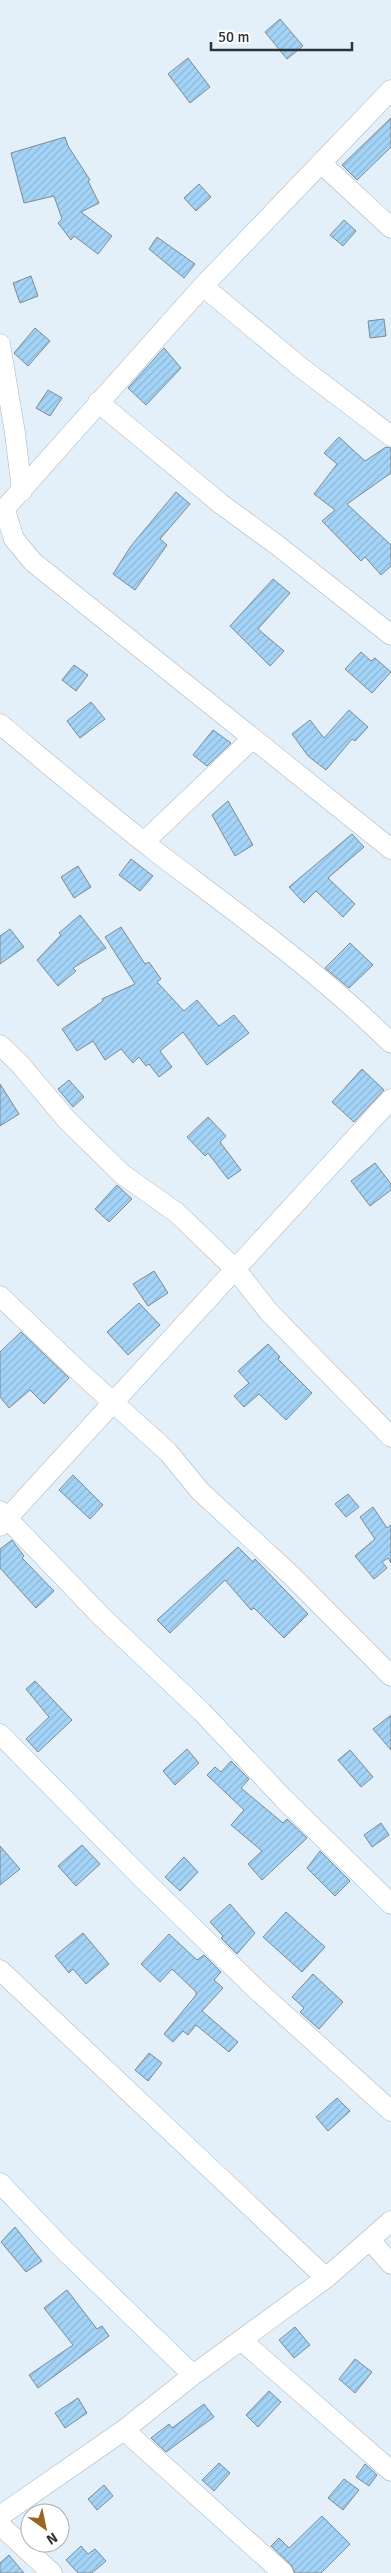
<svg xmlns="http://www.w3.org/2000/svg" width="391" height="2573" font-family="Signika,sans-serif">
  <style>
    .building { fill: url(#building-hatch); stroke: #7e8a93 }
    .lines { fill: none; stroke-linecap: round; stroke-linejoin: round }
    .minor-casing { stroke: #a9b5bf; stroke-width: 21 }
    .minor { stroke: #fff; stroke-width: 20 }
  </style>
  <defs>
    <pattern id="building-hatch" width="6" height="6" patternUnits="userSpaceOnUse" patternTransform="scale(1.25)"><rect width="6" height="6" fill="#a3d3f7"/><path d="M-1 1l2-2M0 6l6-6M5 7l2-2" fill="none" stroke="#8db6d4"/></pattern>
  </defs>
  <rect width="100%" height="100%" fill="#e3f0fa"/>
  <path class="building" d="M280,19l23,27 -16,13 -22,-27z
    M188,58l22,29 -20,16 -22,-29z
    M391,118v29l-34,33 -15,-15z
    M65,137l3,9 22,34 -2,1 11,22 -18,9 31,24 -14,18 -24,-18 -3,4 -13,-17 4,-4 -8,-23 -30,7 -13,-50z
    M199,184l12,13 -15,14 -12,-13z
    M344,220l12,11 -13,15 -13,-11z
    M157,237l38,27 -11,14 -35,-29z
    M31,276l7,20 -18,7 -7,-20z
    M384,319l2,17 -16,2 -2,-17z
    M35,328l15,13 -22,25 -14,-13z
    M164,348l17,20 -35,37 -18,-17z
    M48,390l14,8 -12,18 -14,-8z
    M339,437l26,24 21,-14 5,1v25l-44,31 44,41v21l-10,9 -16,-18 -4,4 -39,-40 13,-11 -21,-16 23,-30 -13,-11z
    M176,492l14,12 -30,35 7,6 -32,45 -22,-16 18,-28z
    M273,579l17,14 -32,36 26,22 -14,15 -40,-40z
    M361,652l10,9 4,-3 16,14 -19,21 -27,-24z
    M74,665l14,10 -12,16 -14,-11z
    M91,702l14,17 -25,19 -13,-17z
    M349,710l19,17 -13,14 -3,-2 -26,31 -18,-14 -16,-22 18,-14 14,18z
    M213,730l18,13 -24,23 -14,-11z
    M228,801l25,44 -18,11 -23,-41z
    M352,834l12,13 -36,31 27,26 -12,13 -27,-26 -12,12 -15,-16z
    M131,859l22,17 -13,15 -21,-16z
    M78,866l13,21 -17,11 -13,-21z
    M80,915l26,33 -33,20 3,3 -18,15 -21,-26 24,-25 -2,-2z
    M121,927l24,37 4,-2 12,17 -4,3 27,29 13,-11 22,26 15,-11 15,18 -42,32 -24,-33 -23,19 12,16 -13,10 -10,-13 -3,2 -7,-9 -6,6 -12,-14 -16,11 -12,-19 -16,10 -15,-22 41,-28 -1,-2 33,-15 -30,-47z
    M10,929l14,18 -24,17v-28z
    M350,943l23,22 -24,23 -24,-20z
    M362,1069l22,21 -30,32 -22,-20z
    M69,1080l15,17 -11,10 -15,-18z
    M0,1084l19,30 -19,12z
    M208,1117l18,19 -6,6 21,28 -13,9 -20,-26 -3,3 -18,-19z
    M375,1163l16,21v6l-21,16 -19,-25z
    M117,1185l15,14 -23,23 -14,-13z
    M154,1271l14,22 -20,13 -15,-22z
    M139,1303l21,22 -32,30 -21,-23z
    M21,1332l48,46 -25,26 -14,-14 -21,18 -9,-11v-45z
    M268,1344l12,13 -2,2 34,34 -26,27 -27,-26 -15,13 -10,-11 15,-13 -11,-12z
    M73,1475l30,30 -13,14 -31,-29z
    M348,1494l11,13 -13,10 -11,-13z
    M373,1507l14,21 4,-3v38l-3,-5 -6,4 5,6 -13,11 -19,-23 20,-17 -15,-22z
    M12,1540l12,16 -2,2 32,33 -18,17 -36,-40v-19z
    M238,1547l15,15 2,-3 53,55 -24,24 -30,-30 -3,2 -26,-30 -55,53 -13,-13z
    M35,1681l37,39 -34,32 -12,-13 23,-22 -23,-28z
    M391,1715v35l-18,-21z
    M187,1749l12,14 -24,22 -12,-14z
    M350,1750l23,27 -12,10 -23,-27z
    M231,1761l18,18 -8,9 42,35 4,-4 20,19 -45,42 -14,-16 14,-13 -31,-26 13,-15 -37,-35 8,-8 6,5z
    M381,1823l8,12 -17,12 -8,-12z
    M82,1845l18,19 -24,22 -18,-20z
    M0,1846l20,23 -20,16z
    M320,1851l30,30 -15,15 -28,-28z
    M184,1857l14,15 -18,19 -15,-14z
    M230,1904l25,29 -18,21 -16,-16 2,-2 -13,-14z
    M286,1912l39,35 -23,25 -39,-35z
    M83,1933l26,31 -23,20 -13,-15 -4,4 -14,-17z
    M169,1934l28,26 7,-5 17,17 -7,8 9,8 -21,23 36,31 -9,10 -33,-27 -8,10 -5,-4 -10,11 -9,-8 32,-39v-3l-24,-23 -12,13 -19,-18z
    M313,1974l30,28 -24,27 -19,-17 4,-4 -12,-11z
    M149,2053l13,10 -14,18 -13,-11z
    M337,2098l13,13 -22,20 -12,-14z
    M15,2227l27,34 -16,11 -25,-30z
    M67,2290l30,39 5,-3 7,10 -71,52 -9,-13 44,-30 -29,-37z
    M295,2327l15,18 -16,13 -15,-18z
    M355,2359l17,13 -17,21 -16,-14z
    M269,2391l12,11 -23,25 -12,-12z
    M78,2398l9,15 -22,15 -10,-15z
    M204,2404l10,13 -48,35 -15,-14 18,-14 3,4z
    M219,2463l11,10 -16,18 -12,-11z
    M365,2464l12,11 -8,11 -13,-9z
    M344,2479l15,11 -16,20 -15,-12z
    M104,2485l9,11 -16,14 -9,-11z
    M322,2516l28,28 -29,29h-26l-4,-8 -20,-19 8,-8 10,10z
    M81,2546l7,8 7,-5 11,12 -14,12h-14l-12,-13z
    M9,2555l15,18h-24v-10z"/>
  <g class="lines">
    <defs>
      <path id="minor" d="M321,163l70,65
        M203,286l96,80 92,70
        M0,344l15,89 7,58
        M98,402l123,102 56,41 114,90
        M5,510l9,29 19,23 358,287
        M0,514l203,-228 188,-196
        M0,724c53,44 105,88 159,130 79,60 161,119 232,189
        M144,842l108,-103
        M0,1045l19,18 48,57 55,54 55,39 59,57 33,42 122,125
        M0,1296l73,70 95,86 32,39 93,86 98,99
        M0,1511l102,106 100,95 81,86 108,106
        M0,1526l391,-427
        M0,1734l142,144 116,113 133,120
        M0,1970l326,308
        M0,2183l64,67 129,125
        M370,2240l21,24
        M241,2340l150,131
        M124,2430l159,143
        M0,2516l124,-86 69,-55 133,-97 65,-57
        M0,2525l52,48"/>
    </defs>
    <use href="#minor" class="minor-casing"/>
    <use href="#minor" class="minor"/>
  </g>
  <g transform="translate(45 2528) rotate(147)"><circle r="24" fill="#ffffff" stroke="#abadaf"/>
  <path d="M0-4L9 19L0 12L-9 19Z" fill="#9c6421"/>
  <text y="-8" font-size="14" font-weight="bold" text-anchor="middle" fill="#2e3337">N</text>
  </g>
  <path d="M211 42v8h141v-8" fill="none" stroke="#2e3337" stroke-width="2.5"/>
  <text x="218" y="42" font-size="15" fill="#2e3337" stroke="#ffffff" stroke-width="4" paint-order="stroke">50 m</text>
</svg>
